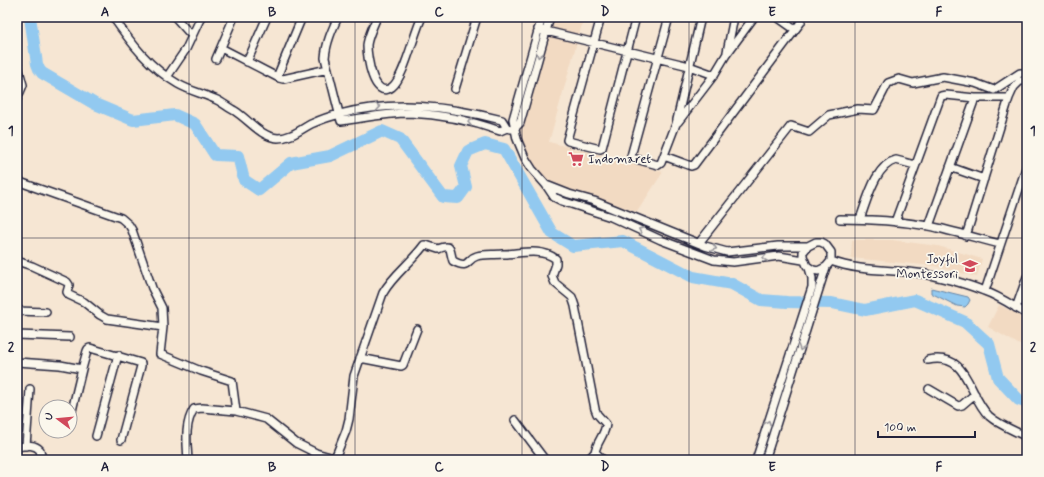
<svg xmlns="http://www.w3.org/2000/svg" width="1044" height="477" font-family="Mynerve,sans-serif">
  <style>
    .built { fill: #f2dac2 }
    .water { fill: #92c9f0; stroke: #6586a8 }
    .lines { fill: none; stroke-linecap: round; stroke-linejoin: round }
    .river { stroke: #92c9f0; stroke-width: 12 }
    .minor-casing { stroke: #22223b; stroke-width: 10 }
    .minor { stroke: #fbf7ec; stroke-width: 7 }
    .oneway { stroke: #99979c }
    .grid { fill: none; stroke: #22223b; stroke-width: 1; stroke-opacity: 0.55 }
    .labels { text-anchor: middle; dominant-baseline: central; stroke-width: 3.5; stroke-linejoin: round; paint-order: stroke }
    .poi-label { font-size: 13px; fill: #22223b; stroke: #fbf7ec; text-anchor: start }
    .neatline { fill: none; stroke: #22223b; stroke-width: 1.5 }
    .grid-label { font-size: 13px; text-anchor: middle; font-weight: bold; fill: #22223b }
  </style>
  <rect width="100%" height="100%" fill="#f6e6d3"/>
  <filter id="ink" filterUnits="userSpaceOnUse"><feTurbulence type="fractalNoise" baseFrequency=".025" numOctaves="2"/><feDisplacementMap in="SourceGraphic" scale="8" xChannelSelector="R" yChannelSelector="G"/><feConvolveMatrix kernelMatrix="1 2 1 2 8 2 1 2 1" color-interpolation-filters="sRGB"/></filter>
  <g filter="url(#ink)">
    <path class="built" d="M549,17h35l-35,125 114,30 -26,40 -89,-30 -21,-27 -9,-20z
      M852,240h40l46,6 44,13 -5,18 -43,-11 -83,-8z
      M999,305l28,14v30l-39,-22z"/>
    <path class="water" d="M931,288l37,9 2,3 -2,4 -3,3 -8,-1 -26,-13z"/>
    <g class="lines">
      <path class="river" d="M30,17l7,47 2,5 3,4 53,31 38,16 42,-5 20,9 20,31 23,1 6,24 15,10 32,-27 39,-7 52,-25 18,8 43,58 15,1 8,-11 -5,-21 7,-15 17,-7 19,5 48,84 21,13 50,-5 70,36 39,7 29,16 26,2 45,1 33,7 50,-10 50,22 24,22 9,34 21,22 8,3"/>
      <defs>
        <path id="minor" d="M113,17c18,26 37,51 65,67 12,7 26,10 39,16 6,3 12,8 18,11 14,9 26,26 43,27 13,0 23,-9 33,-14 9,-4 20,-8 29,-10 54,-14 108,-8 162,6l5,8
          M175,17l17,19
          M338,17c-6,13 -12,26 -13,41l16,63c23,-3 46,-8 68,-8 30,1 63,8 91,18l7,-3 4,1
          M377,17c-3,7 -10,22 -10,29 0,10 6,55 25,41 12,-9 22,-54 30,-70
          M542,17l-29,102 4,20 8,19 7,11 14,16 8,12 8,4 49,16 50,23 53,20 19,2 46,-6 24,4
          M601,17l-34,123 1,1 32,8 2,-1 34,-131
          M669,17l-38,139 1,2 26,7 3,-2 15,-39 25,-107
          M777,17l17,12
          M538,29l151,37 25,9
          M221,48l58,30 4,1 45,-10
          M727,52l7,-35
          M216,59l18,-42
          M247,62l20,-45
          M17,63l6,22 -6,14
          M167,77l19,-28 15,-32
          M277,77l25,-60
          M455,89l22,-72
          M678,122l36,-47 12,-20 28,-38
          M514,129l6,-6 30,-106
          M664,156l27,10 3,-1 107,-143
          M950,167l34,12
          M17,181l104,37 8,7 3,5 20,58 10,20 1,19 -3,27 41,17 31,10 4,30
          M546,185l23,9 25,7 111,45 22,6 51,-6h30l8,-4h5l4,2 6,8v9l-5,6 -8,4 -5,-1 -6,-4 -4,-10v-4l5,-6
          M840,219c29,0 59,2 89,7 24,5 47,12 71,18
          M860,219c7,-18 15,-54 36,-59l19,5
          M895,222l46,-126 5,-1 29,3h34
          M929,226l46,-128
          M966,236l43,-138 5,-11 6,-6h7
          M699,243l92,-117 18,6 20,-17 29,-6 16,1 14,-27 11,-4 14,4 30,-6 32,6 19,7 26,-17h7
          M17,261l15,5 35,16 2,3 -2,7 2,3 15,7 16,13 7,4 56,8
          M831,261c29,11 63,8 94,13 19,4 40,9 59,17 15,5 29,15 43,23
          M985,291l42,-126
          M1016,308l11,-31
          M17,311l29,1
          M17,335l53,2
          M360,358l41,8 2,-1 14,-36
          M928,360c42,-8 39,35 61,56 10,9 26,15 38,21
          M17,362l43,3 22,4 5,-18 1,-2 2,-1 51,15v3l-20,74
          M929,389l29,17 4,-1 13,-11
          M70,419l12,-50
          M515,420l30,40
          M96,436l22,-81
          M26,446l4,-57
          M17,447c8,-1 16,-4 23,3l2,10
          M335,458l11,-27 3,-12 5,-43 29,-83c10,-18 29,-31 41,-48h2l12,4c15,-6 11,1 15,12 17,9 13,-2 24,-5 7,-2 17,-1 25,-2 17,0 39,-7 54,5v5l-4,12 3,7 17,14 3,9 20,103 2,5 9,10c-1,11 -9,17 -11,28
          M188,460c-1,-16 -4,-36 6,-51l8,-1 34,3 30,8 30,24 20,10 25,7
          M588,460l7,-8 8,8
          M756,460l56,-173v-9l-3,-10
          M765,460l61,-193"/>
      </defs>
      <use href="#minor" class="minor-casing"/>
      <use href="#minor" class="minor"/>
    </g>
    <defs><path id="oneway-chevron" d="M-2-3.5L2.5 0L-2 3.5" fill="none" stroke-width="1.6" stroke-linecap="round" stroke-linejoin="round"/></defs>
    <g class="oneway">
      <use href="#oneway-chevron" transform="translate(539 55) rotate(105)"/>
      <use href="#oneway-chevron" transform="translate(378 107) rotate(-8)"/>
      <use href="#oneway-chevron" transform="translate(470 122) rotate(-167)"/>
      <use href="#oneway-chevron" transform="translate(641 230) rotate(-156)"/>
      <use href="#oneway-chevron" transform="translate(714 248) rotate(18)"/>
      <use href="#oneway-chevron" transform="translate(765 258) rotate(172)"/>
      <use href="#oneway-chevron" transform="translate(801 348) rotate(108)"/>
      <use href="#oneway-chevron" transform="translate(768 423) rotate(-72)"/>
    </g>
  </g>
  <path class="grid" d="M189,17v443M355,17v443M522,17v443M689,17v443M855,17v443M17,238h1010"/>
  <defs>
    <symbol id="supermarket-bare" viewBox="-9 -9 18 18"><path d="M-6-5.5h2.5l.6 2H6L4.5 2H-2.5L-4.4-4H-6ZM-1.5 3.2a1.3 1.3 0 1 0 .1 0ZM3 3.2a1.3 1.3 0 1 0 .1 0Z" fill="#d1495b" stroke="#fbf7ec" stroke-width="2.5" paint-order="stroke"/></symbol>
    <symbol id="school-bare" viewBox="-9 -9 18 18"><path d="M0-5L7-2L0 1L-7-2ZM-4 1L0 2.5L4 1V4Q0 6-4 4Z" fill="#d1495b" stroke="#fbf7ec" stroke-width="2.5" paint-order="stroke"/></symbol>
  </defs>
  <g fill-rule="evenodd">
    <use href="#supermarket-bare" x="565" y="148" width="22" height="22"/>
    <use href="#school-bare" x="959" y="255" width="22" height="22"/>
  </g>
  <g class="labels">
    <g class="poi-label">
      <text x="588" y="159">Indomaret</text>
      <text x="958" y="259" text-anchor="end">Joyful<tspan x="958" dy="15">Montessori</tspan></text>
    </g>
  </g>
  <rect width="1044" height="477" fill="none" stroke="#fbf7ec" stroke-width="44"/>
  <g transform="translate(58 419) rotate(286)"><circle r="19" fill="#fbf7ec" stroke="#a4a2a5"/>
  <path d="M0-3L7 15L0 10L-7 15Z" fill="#d1495b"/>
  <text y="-6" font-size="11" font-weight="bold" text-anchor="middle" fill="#22223b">U</text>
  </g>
  <path d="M878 431v6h97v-6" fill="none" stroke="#22223b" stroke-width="2"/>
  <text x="884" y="431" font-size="12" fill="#22223b" stroke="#fbf7ec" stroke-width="3" paint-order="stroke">100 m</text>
  <rect x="22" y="22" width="1000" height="433" class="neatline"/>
  <g class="grid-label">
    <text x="105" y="16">A</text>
    <text x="272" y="16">B</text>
    <text x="439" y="16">C</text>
    <text x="605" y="16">D</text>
    <text x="772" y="16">E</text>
    <text x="939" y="16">F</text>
    <text x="11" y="135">1</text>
    <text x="1033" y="135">1</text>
    <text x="11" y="351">2</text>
    <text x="1033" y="351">2</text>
    <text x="105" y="471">A</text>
    <text x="272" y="471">B</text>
    <text x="439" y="471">C</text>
    <text x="605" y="471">D</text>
    <text x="772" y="471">E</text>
    <text x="939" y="471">F</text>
  </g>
</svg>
